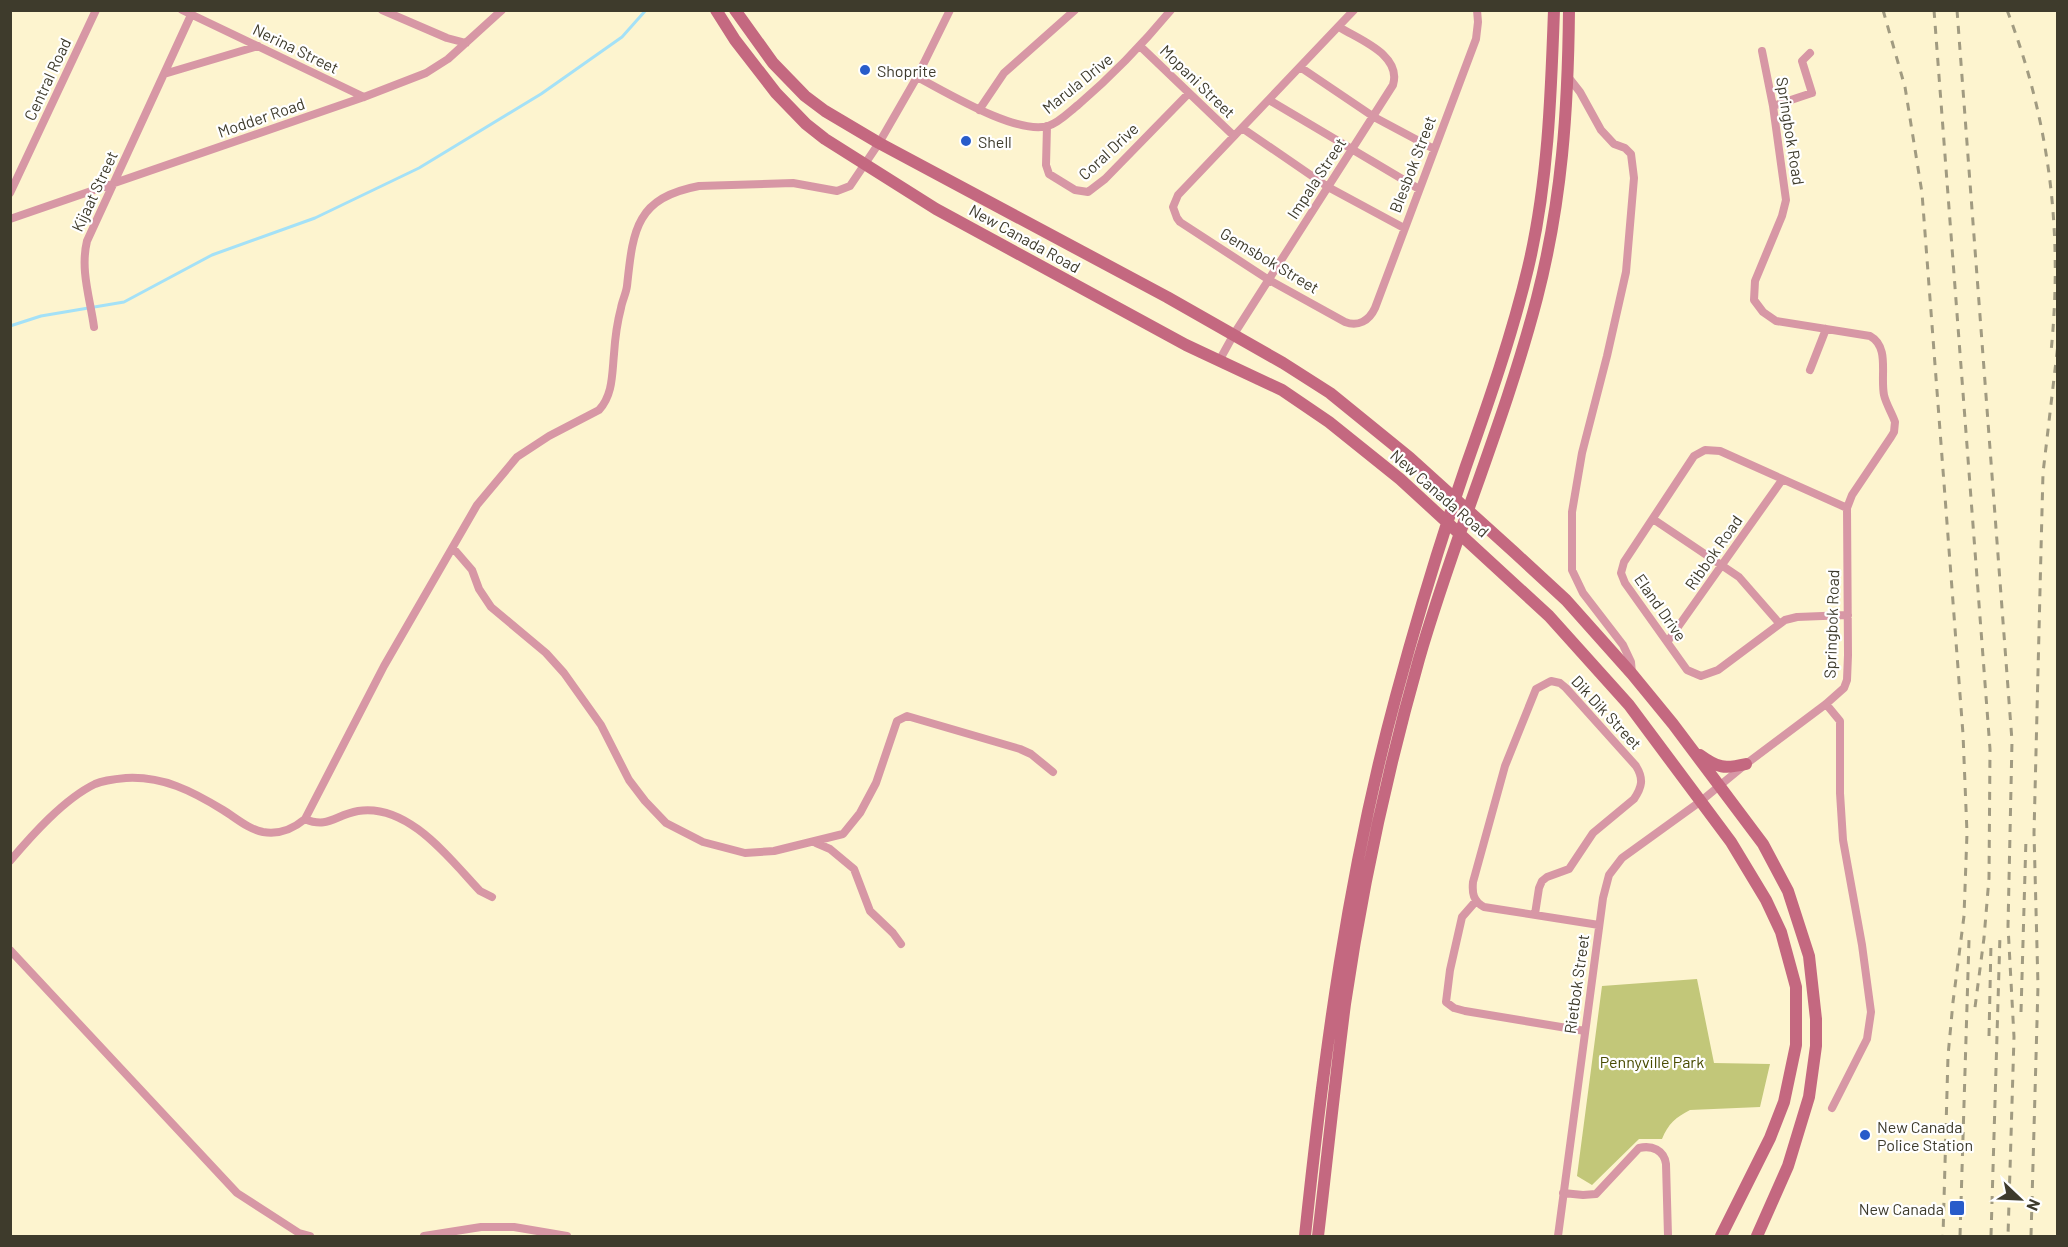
<svg xmlns="http://www.w3.org/2000/svg" width="2068" height="1247" font-family="Barlow,sans-serif">
  <style>
    .green { fill: #c2c779 }
    .lines { fill: none; stroke-linecap: round; stroke-linejoin: round }
    .stream { stroke: #a4e1f7; stroke-width: 3 }
    .street { stroke: #d797a5; stroke-width: 8 }
    .secondary { stroke: #c46880; stroke-width: 12 }
    .rail { stroke: #a19b81; stroke-width: 3; stroke-dasharray: 8 8; stroke-linecap: butt }
    .poi-dot { fill: #285cca; stroke: #fff; stroke-width: 2 }
    .labels { text-anchor: middle; dominant-baseline: central; stroke-width: 4.5; stroke-linejoin: round; paint-order: stroke }
    .street-label { font-size: 16px; fill: #3e3b2c; stroke: #fff }
    .poi-label { font-size: 16px; fill: #3e3b2c; stroke: #fff; text-anchor: start }
    .park-label { font-size: 16px; fill: #484b01; stroke: #fff }
  </style>
  <rect width="100%" height="100%" fill="#fdf4cf"/>
  <path class="green" d="M1697,979l17,84 56,1 -10,43 -70,3c-14,7 -22,14 -28,29h-23l-47,46 -15,-9 25,-190z"/>
  <g class="lines">
    <path class="stream" d="M10,326l31,-10 83,-14 88,-47 103,-37 104,-50 122,-74 81,-57 24,-27"/>
    <path class="street" d="M182,10l182,87
      M382,10l65,28 19,5
      M1354,10l-176,185 -5,12 4,11 3,4 89,58 76,42c13,5 24,-1 30,-14l101,-269 2,-17 -1,-12
      M1141,47l93,89
      M1300,67l74,50 60,32
      M164,74l94,-28
      M917,77c29,15 99,58 131,49 11,-3 21,-14 30,-21 35,-30 63,-59 93,-95
      M1569,78l11,14 21,38 13,14 11,4 6,6 3,24 -8,94 -19,84 -25,97 -10,59v58l11,23 40,52 8,17 1,11
      M1269,100l150,89
      M1773,106l39,-13 -10,-32 8,-8
      M979,110l25,-37 71,-63
      M1047,126l-1,39 3,9 26,16 13,2 17,-13 84,-86
      M1242,128l86,59 76,41
      M10,193l86,-183
      M10,219l354,-122 62,-24 22,-14 54,-49
      M94,327c-4,-29 -14,-57 -7,-86l104,-226
      M1219,361l15,-27 159,-249c9,-30 -33,-45 -54,-58
      M1810,370l16,-41
      M1847,508l-127,-57 -15,-1 -11,6 -70,106 -3,11 4,10 62,87 14,6 17,-6 67,-50 12,-3 51,-2
      M1653,519l86,58 40,46
      M453,548l19,22 7,19 12,18 55,46 18,20 37,52 28,55 16,21 21,22 37,19 42,11 29,-2 69,-17 17,-21 16,-30 21,-62 10,-5 113,33 11,5 22,18
      M1668,641l114,-161
      M1826,704l14,17v72l3,47 19,105 9,67 -4,27 -35,69
      M305,819c23,10 30,-4 53,-8 50,-8 91,47 122,80l12,6
      M816,843l14,6 24,20 16,42 23,22 8,11
      M10,861c22,-26 54,-62 85,-77 9,-4 20,-5 31,-6 37,-2 66,13 97,32 13,8 25,19 40,22 17,3 30,-3 42,-13l79,-153 93,-161 40,-48 32,-21 50,-26c14,-15 13,-36 15,-56 1,-15 3,-31 7,-46 1,-7 5,-14 6,-22 6,-55 8,-88 72,-100l94,-3 44,8 13,-5 29,-43 38,-66 33,-67
      M1476,901l-14,16 -12,53 -4,32 8,6 11,3 120,20
      M1535,914l4,-26 3,-7 5,-4 22,-8 24,-36 41,-34c8,-12 10,-20 2,-33l-70,-78 -6,-5 -9,-2 -15,8 -31,77 -32,116c-1,11 0,19 11,25l115,18
      M10,950l227,243 62,40 11,3
      M1563,1193l20,2 13,-1 43,-46c13,-3 25,2 27,16l2,72
      M424,1236l57,-9h33l53,9
      M1558,1236l45,-338 6,-23 13,-17 79,-57 45,-37 80,-60 18,-16 3,-8 1,-25 -1,-147 5,-13 39,-58 3,-5 1,-10c-3,-9 -9,-18 -11,-27 -4,-20 6,-48 -14,-59l-94,-15 -13,-9 -9,-12 1,-19 27,-65 4,-16 -13,-94 -11,-55"/>
    <path class="secondary" d="M716,10l19,30 41,53 30,31 19,15 111,70 250,136 96,45 47,32 71,57 149,137 80,89 102,137 35,58 15,32 15,55v58l-12,57 -14,36 -49,98
      M735,10l38,53 32,33 20,15 54,32 288,154 116,66 47,30 80,65 104,94 52,48 66,74 41,50 90,120 25,47 21,65 7,63v27l-7,51 -21,69 -31,70
      M1700,755c18,13 24,14 46,9
      M1305,1236c19,-182 43,-363 91,-540 21,-78 44,-154 70,-230 23,-65 46,-131 62,-198 20,-84 23,-172 26,-258
      M1318,1236c9,-77 17,-154 27,-232 17,-116 42,-232 74,-345 35,-122 86,-238 118,-361 25,-97 31,-188 32,-288"/>
    <path class="rail" d="M1883,10l22,77 17,106 41,541 4,99 -3,83 -11,86 -5,54 -5,180
      M1934,10l56,739 -1,129 -5,60 -10,77
      M1957,10l55,731 -4,185 6,111 -6,199
      M2007,10c43,112 56,223 44,342
      M2021,1012l5,-174
      M1989,1036l2,-93
      M1960,1236l9,-296
      M1991,1236l9,-301
      M2031,1236l7,-250 -4,-153 7,-283 2,-77 15,-129"/>
  </g>
  <g class="poi-dot">
    <circle cx="865" cy="70" r="6"/>
    <circle cx="966" cy="141" r="6"/>
    <circle cx="1865" cy="1135" r="6"/>
    <rect x="1949" y="1200" width="16" height="16" rx="3"/>
  </g>
  <g class="labels">
    <g class="street-label">
      <text transform="translate(296 48) rotate(26)">Nerina Street</text>
      <text transform="translate(47 79) rotate(-65)">Central Road</text>
      <text transform="translate(1198 81) rotate(44)">Mopani Street</text>
      <text transform="translate(1077 83) rotate(-39)">Marula Drive</text>
      <text transform="translate(261 117) rotate(-19)">Modder Road</text>
      <text transform="translate(1791 131) rotate(81)">Springbok Road</text>
      <text transform="translate(1108 151) rotate(-43)">Coral Drive</text>
      <text transform="translate(1412 164) rotate(-69)">Blesbok Street</text>
      <text transform="translate(1316 178) rotate(-57)">Impala Street</text>
      <text transform="translate(94 191) rotate(-65)">Kijaat Street</text>
      <text transform="translate(1025 238) rotate(29)">New Canada Road</text>
      <text transform="translate(1270 260) rotate(31)">Gemsbok Street</text>
      <text transform="translate(1440 493) rotate(41)">New Canada Road</text>
      <text transform="translate(1713 552) rotate(-55)">Ribbok Road</text>
      <text transform="translate(1661 607) rotate(55)">Eland Drive</text>
      <text transform="translate(1831 624) rotate(-88)">Springbok Road</text>
      <text transform="translate(1607 712) rotate(47)">Dik Dik Street</text>
      <text transform="translate(1576 984) rotate(-82)">Rietbok Street</text>
    </g>
    <g class="poi-label">
      <text x="877" y="70">Shoprite</text>
      <text x="978" y="141">Shell</text>
      <text x="1877" y="1126">New Canada<tspan x="1877" dy="18">Police Station</tspan></text>
      <text x="1944" y="1208" text-anchor="end">New Canada</text>
    </g>
    <g class="park-label">
      <text x="1652" y="1061">Pennyville Park</text>
    </g>
  </g>
  <rect width="2068" height="1247" fill="none" stroke="#3e3b2c" stroke-width="24"/>
  <g transform="translate(2020 1199) rotate(113)" stroke="#ffffff" stroke-width="4.5" paint-order="stroke">
  <path d="M0-4.5L10 22L0 15L-10 22Z" fill="#3e3b2c"/>
  <text y="-9" font-size="16" font-weight="bold" text-anchor="middle" fill="#3e3b2c">N</text>
  </g>
</svg>
